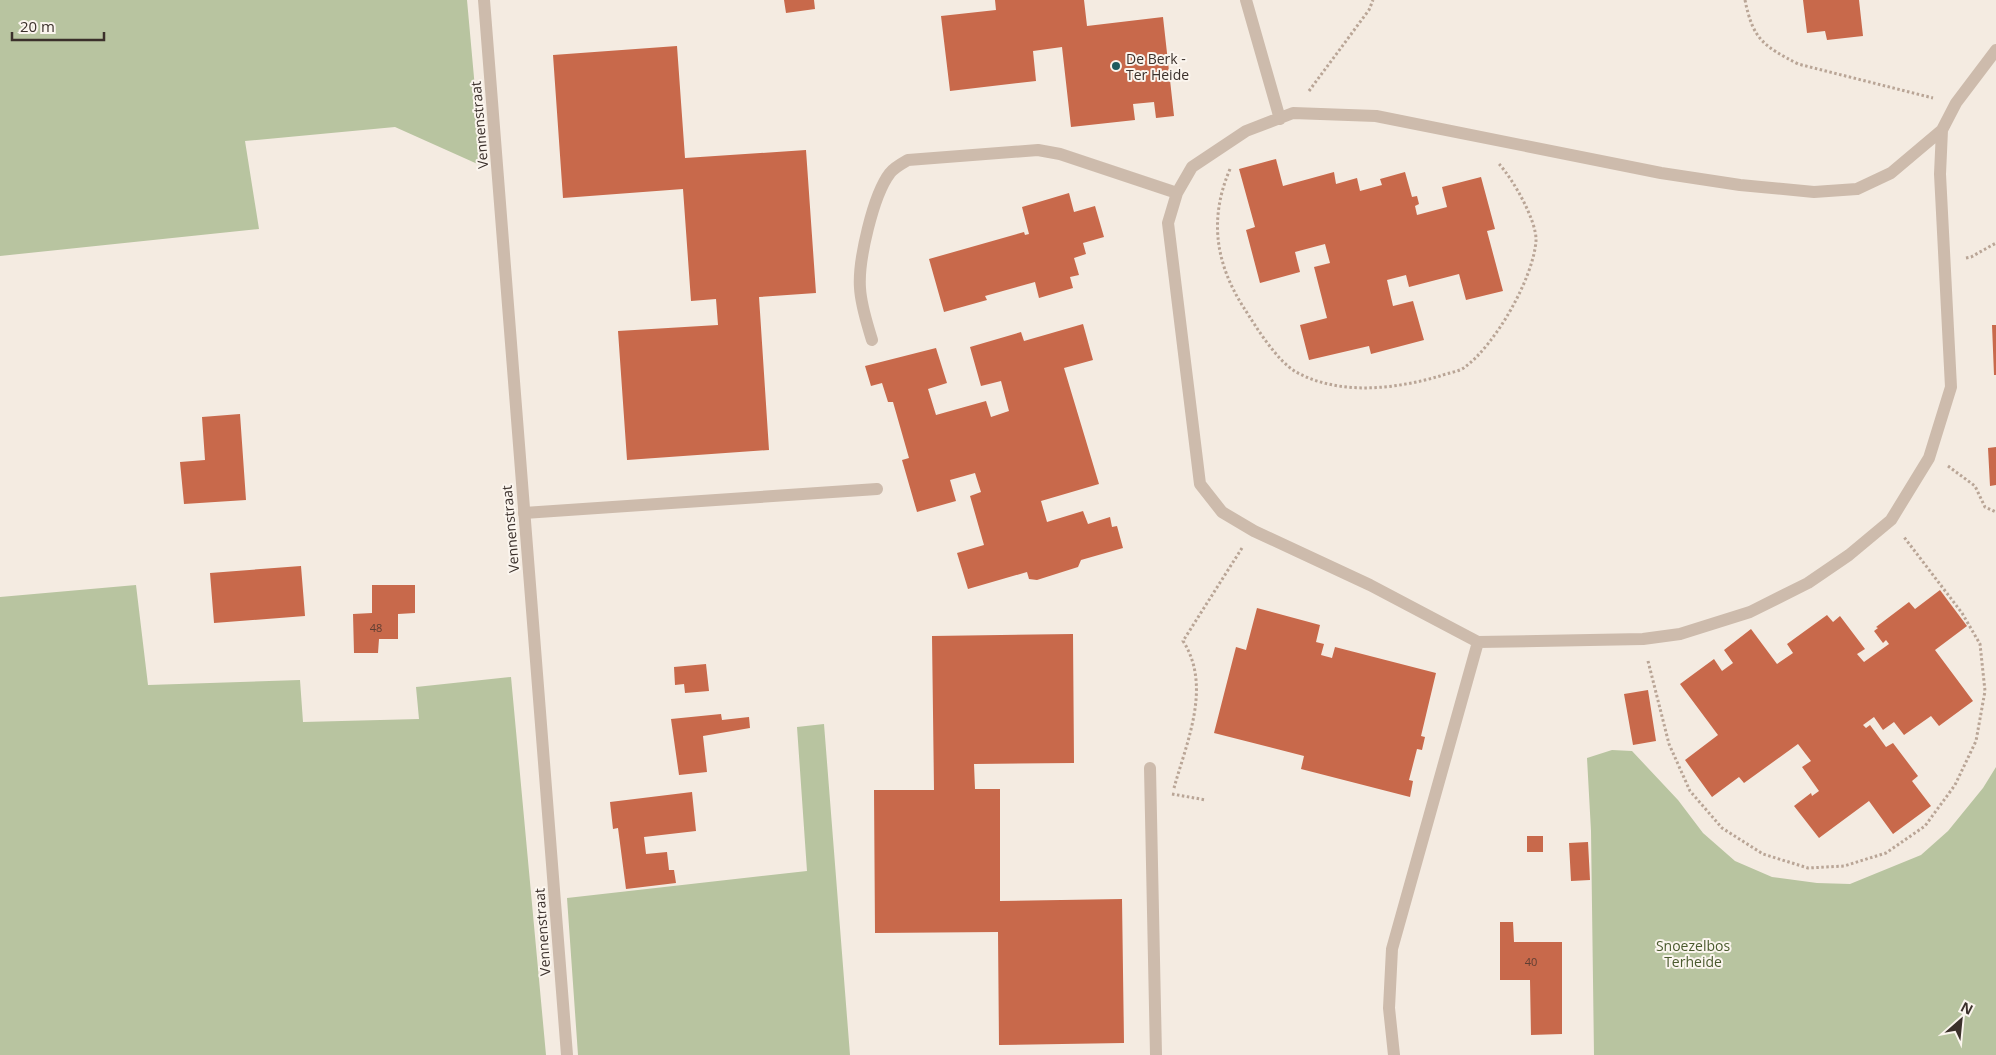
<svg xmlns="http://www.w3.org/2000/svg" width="1996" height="1055" font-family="'Open Sans',sans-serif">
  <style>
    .green { fill: #b8c4a0 }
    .building { fill: #c8694b }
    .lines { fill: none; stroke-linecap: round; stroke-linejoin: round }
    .path { stroke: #b9a596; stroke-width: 3; stroke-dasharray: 2.5 2.5; stroke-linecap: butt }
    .service { stroke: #cdbbac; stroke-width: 12 }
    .minor { stroke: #cdbbac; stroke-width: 12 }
    .poi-dot { fill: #1f5a5e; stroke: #fbf5ee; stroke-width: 2 }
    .labels { text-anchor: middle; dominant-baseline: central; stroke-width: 4; stroke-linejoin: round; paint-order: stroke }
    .number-label { font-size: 11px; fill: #5e3e33 }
    .poi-label { font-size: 14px; fill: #3b302b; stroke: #fbf5ee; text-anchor: start }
    .street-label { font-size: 14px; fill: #3b302b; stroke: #fbf5ee }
    .park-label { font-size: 14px; fill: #4a5a2e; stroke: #fbf5ee }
  </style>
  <rect width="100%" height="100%" fill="#f4ebe1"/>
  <path class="green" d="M0,0h467l15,166 -87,-39 -150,14 14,88 -259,27z
    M136,585l12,100 152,-5 3,42 116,-3 -3,-32 95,-10 35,378h-546v-458z
    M824,724l26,331h-272l-11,-157 240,-27 -10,-144z
    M1612,750l20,1 46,49 25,33 32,28 37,16 45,6 33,1 71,-29 27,-24 35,-43 13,-21v288h-402l-3,-224 -4,-73z"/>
  <path class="building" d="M784,0h30l1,9 -29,4z
    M995,0h89l3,26 76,-9 11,99 -18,2 -2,-16 -21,2 2,16 -64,7 -9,-80 -29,4 3,30 -86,10 -9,-75 55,-6z
    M1803,0h56l4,36 -36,4 -2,-9 -18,2z
    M677,46l8,112 121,-8 10,143 -57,4 10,153 -142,10 -9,-129 100,-6 -2,-26 -25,2 -8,-112 -120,9 -10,-143z
    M1276,159l7,27 51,-14 2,12 21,-6 3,13 22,-6 -2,-6 25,-7 7,25 5,-1 2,8 -4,2 2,9 30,-8 -5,-20 39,-10 14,52 -8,2 16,60 -37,9 -7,-26 -50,13 -3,-12 -19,5 6,26 20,-5 11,39 -53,14 -2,-8 -60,14 -9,-35 27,-7 -13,-51 16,-4 -5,-19 -30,8 5,20 -40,11 -14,-53 9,-3 -16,-58z
    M1069,193l5,19 21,-6 9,31 -21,6 3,11 -12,4 5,17 -9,2 3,11 -34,10 -4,-16 -50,14 2,4 -43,12 -15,-53 95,-27 1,3 4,-1 -7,-27z
    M1083,324l10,36 -29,8 35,116 -58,17 6,21 36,-11 5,13 22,-7 2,10 5,-1 6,22 -42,12 -3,7 -41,13 -8,-1 -2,-7 -59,17 -11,-36 27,-8 -14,-49 11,-4 -6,-19 -25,7 6,21 -39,11 -15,-52 7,-2 -16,-56h-5l-6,-19 -11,3 -6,-20 71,-18 11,35 -19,6 8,26 50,-14 5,16 18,-6 -8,-30 -20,5 -11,-39 51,-15 3,9z
    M1992,325h4v50h-2z
    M240,414l6,86 -62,4 -4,-42 25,-2 -3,-43z
    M1996,447v38l-6,1 -2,-38z
    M301,566l4,50 -91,7 -4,-50z
    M372,585h43v28l-17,1v25h-19l-1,14h-24l-1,-39 19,-1z
    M1940,590l27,36 -32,24 38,51 -34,25 -8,-10 -27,19 -10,-13 -11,8 -9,-13 -11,8 3,3 4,-3 16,22 7,-4 25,33 -6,5 19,25 -38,28 -24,-33 -50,37 -25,-32 17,-13 1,3 7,-5 -17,-24 9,-6 -13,-17 -54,39 -5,-6 -27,20 -27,-37 33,-25 -38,-51 34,-25 8,12 11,-8 -9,-13 27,-21 26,35 16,-11 -6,-9 40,-29 6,7 7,-6 25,33 -8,5 7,8 25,-18 -3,-4 -3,3 -9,-12 4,-3 -2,-1 33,-25 6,7z
    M1257,608l63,17 -4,17 8,2 -3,11 11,3 3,-11 101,26 -15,63 4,1 -3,13 -5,-1 -8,31 4,1 -3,16 -109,-28 3,-13 -90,-23 22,-86 10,3z
    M1073,634l1,129 -100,1 1,25h25v112l122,-2 2,144 -125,2 -1,-113 -123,1 -1,-143h60l-2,-154z
    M706,664l3,27 -24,2 -1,-9 -9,1 -1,-18z
    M1648,690l8,51 -23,4 -9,-51z
    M721,714l1,6 27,-3 1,11 -47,8 4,36 -28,3 -8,-56z
    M692,792l4,39 -52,6 2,17 21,-2 2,18h5l2,13 -50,6 -8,-61 -5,1 -3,-27z
    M1527,836h16v16h-16z
    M1588,842l2,38 -19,1 -2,-38z
    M1500,922h13l1,20h48v92l-31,1 -1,-55h-30z"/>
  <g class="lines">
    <path class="path" d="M1745,0c8,40 19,46 53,64l135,34
      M1309,91l60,-81 4,-10
      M1230,169c-21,49 -15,94 14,139 12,19 33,53 52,64 44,24 99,17 144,4 7,-3 19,-4 25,-9 30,-22 68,-88 71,-126 1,-20 -23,-62 -37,-77
      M1966,258l5,-1 25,-14
      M1948,466l27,20 10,21 11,5
      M1648,661l21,83 21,47 32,37 41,26 45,14 36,-2 42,-13 39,-27 30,-41 21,-44 9,-50 -5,-47 -18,-31 -58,-76
      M1174,788c13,-47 38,-102 9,-147l59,-93
      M1172,794l34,6"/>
    <path class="service" d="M1246,0l34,119
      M1942,130l-51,43 -34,16 -43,3 -74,-7 -79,-12 -285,-57 -83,-3 -47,18 -54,36 -15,26 -9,30 32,261 22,28 32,19 116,54 108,57 165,-3 37,-5 70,-22 58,-29 41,-28 42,-35 38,-62 22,-71 -11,-213 2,-44 14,-27 40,-53
      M872,340c-5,-17 -11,-34 -12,-52 -2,-27 13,-93 30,-115 5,-6 11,-9 18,-13l130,-10 22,4 117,39
      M524,513l353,-24
      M1150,768l6,287
      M1394,1055l-5,-47 3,-59 86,-307"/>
    <path class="minor" d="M484,0l83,1055"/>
  </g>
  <circle class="poi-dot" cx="1116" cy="66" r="5"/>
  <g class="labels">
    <g class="number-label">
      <text x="376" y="627">48</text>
      <text x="1531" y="961">40</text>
    </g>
    <g class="poi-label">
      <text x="1126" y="58">De Berk -<tspan x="1126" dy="16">Ter Heide</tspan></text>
    </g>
    <g class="street-label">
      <text transform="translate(479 125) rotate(-95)">Vennenstraat</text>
      <text transform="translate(510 529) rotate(-95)">Vennenstraat</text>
      <text transform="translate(542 932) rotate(-94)">Vennenstraat</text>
    </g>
    <g class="park-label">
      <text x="1693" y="945">Snoezelbos<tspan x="1693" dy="16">Terheide</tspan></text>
    </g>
  </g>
  <g transform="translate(1961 1020) rotate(27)" stroke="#fbf5ee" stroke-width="4" paint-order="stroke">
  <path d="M0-4L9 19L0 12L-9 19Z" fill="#3b302b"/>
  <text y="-8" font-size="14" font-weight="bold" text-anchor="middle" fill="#3b302b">N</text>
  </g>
  <path d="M12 32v8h92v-8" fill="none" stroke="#3b302b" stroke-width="2.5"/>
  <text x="20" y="32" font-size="15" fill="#3b302b" stroke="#fbf5ee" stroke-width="4" paint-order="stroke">20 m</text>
</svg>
